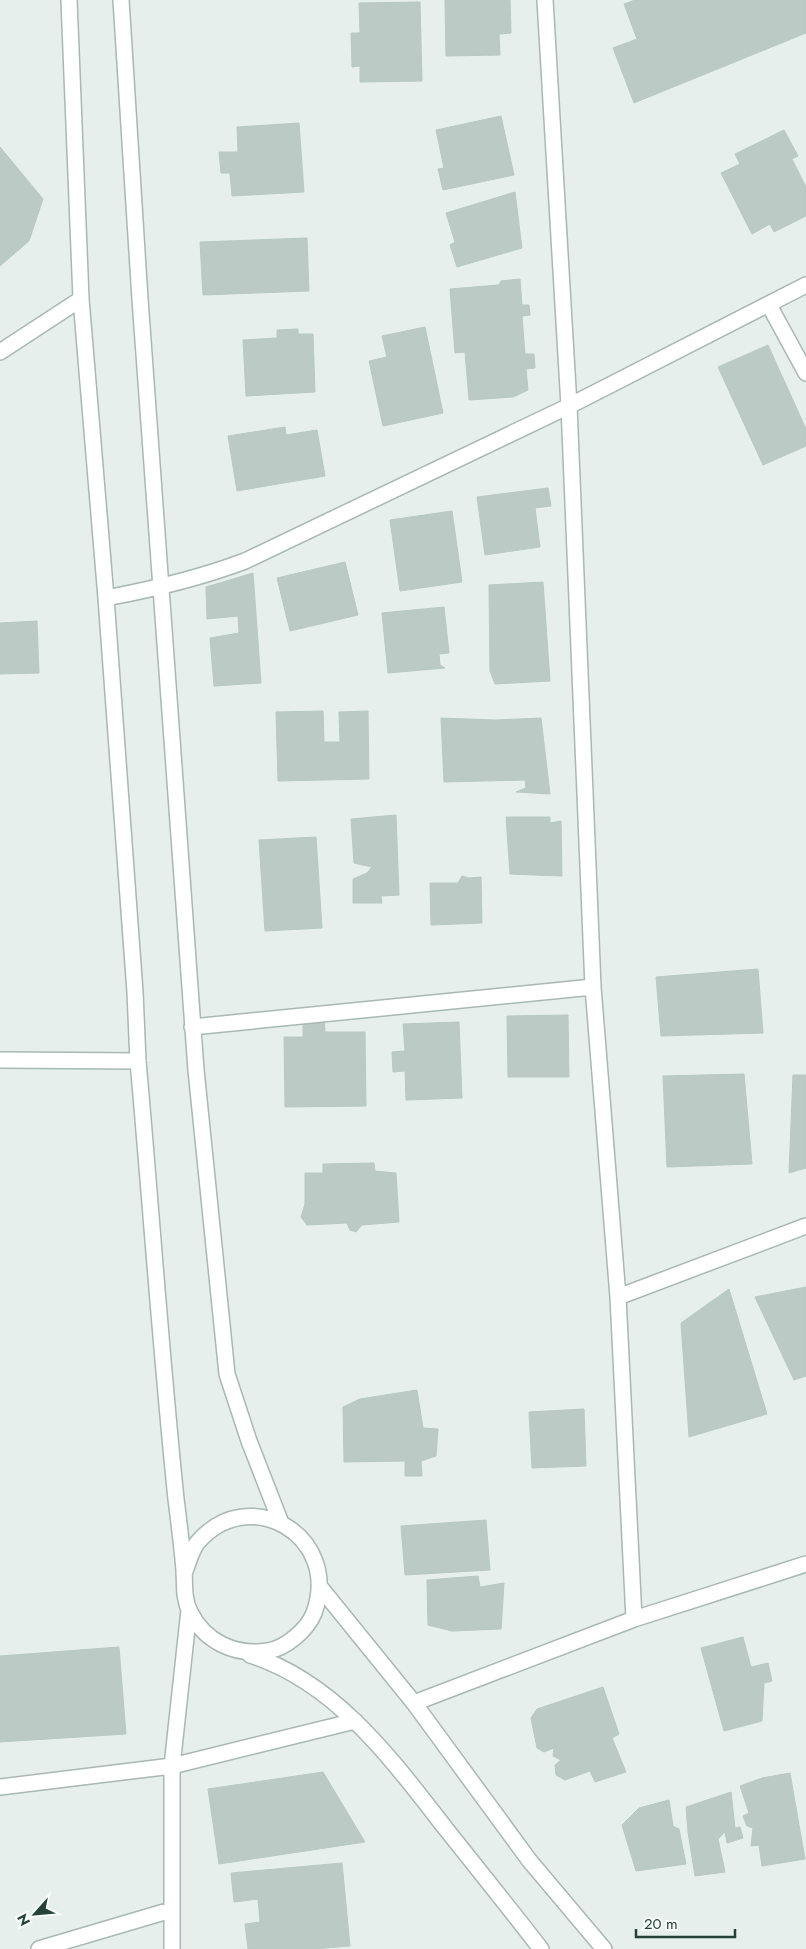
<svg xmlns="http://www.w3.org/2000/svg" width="806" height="1949" font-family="Jost,sans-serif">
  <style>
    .building { fill: #bbcac4; stroke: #b8c9c2 }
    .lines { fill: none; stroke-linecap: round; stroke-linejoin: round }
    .minor-casing { stroke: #a8b8b2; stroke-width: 18 }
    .minor { stroke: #fff; stroke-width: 15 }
  </style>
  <rect width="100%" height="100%" fill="#e6efeb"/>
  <path class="building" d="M445,0h65l1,33 -12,1 1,21 -54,1z
    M635,0h171v33l-172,70 -21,-55 24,-9 -13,-35z
    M420,2l2,79 -62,1v-16l-8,1 -1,-34h9l-1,-30z
    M501,116l13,59 -71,15 -5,-21 6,-1 -8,-38z
    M299,123l5,69 -72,4 -2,-23h-9l-2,-21h19l-1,-25z
    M784,130l14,26 -6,3 14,28v29l-32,16 -4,-8 -18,10 -31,-61 19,-9 -5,-10z
    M0,147l43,52 -14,42 -29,25z
    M515,192l7,56 -65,19 -7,-22 5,-3 -9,-29z
    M307,238l2,53 -106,4 -3,-53z
    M520,279l2,26h7l1,10 -8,1 3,38h9l1,14 -9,1 2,21 -15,7 -44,3 -4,-48 -10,1 -5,-64 49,-4 2,-4z
    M425,327l18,86 -60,13 -14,-65 18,-4 -5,-21z
    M298,329v5h15l2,58 -69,4 -3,-56 34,-2v-8z
    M768,345l38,84v17l-43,19 -45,-98z
    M285,427l1,8 31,-5 8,46 -88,15 -9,-55z
    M548,488l3,18 -16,2 5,39 -55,8 -8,-58z
    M452,511l10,71 -62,9 -10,-71z
    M345,562l13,53 -68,16 -13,-53z
    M253,573l8,110 -47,3 -4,-48 29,-5 -1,-17 -31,3 -1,-32z
    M543,582l7,99 -55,3 -5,-13 -1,-86z
    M444,607l5,46 -10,1 1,11 5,3 -57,5 -6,-60z
    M37,621l2,52 -39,1v-51z
    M323,711l1,31h16l-1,-30 29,-1 1,68 -91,2 -2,-69z
    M441,718l54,2 46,-2 9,76 -34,-2 10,-4 -1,-8 -81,2z
    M396,815l3,80 -18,1 1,7h-29v-24l14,-6 5,-6 -18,-4 -3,-44z
    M506,817h44v6l11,-2 1,55 -52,-2z
    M316,837l6,91 -57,3 -6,-91z
    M462,876l7,2 12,-1 1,46 -51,2 -1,-42h28z
    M758,969l5,64 -102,3 -5,-59z
    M303,1015h21l1,17h40l1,74 -81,1 -1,-70h19z
    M568,1015l1,62h-61l-1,-61z
    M459,1022l3,76 -56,2 -1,-29 -12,1 -1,-20 13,-1 -2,-27z
    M744,1074l8,90 -85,3 -4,-91z
    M793,1075h13v93l-17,5z
    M374,1163l1,8 21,2 3,49 -37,3 -6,7 -6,-2 -3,-7 -40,2 -6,-8 4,-13v-31h18v-9z
    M806,1287v89l-12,4 -39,-83z
    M729,1289l38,125 -78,23 -8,-114z
    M417,1390l6,38 15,1 -2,27 -15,5 1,15h-17v-15l-61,1 -1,-55 17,-8z
    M584,1409l2,57 -54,2 -3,-56z
    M486,1520l4,50 -85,5 -4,-49z
    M478,1576l2,11 24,-4 -3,46 -49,2 -24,-6 -1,-45z
    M743,1637l8,30 17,-4 4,18 -8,2 -2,38 -38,10 -23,-83z
    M119,1647l7,87 -126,8v-86z
    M603,1687l16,47 -7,4 14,34 -31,10 -5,-11 -25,9 -9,-5 -1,-10 6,-5 -8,-4 1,-8 -10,4 -7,-4 -6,-30 6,-9z
    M323,1772l42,70 -146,22 -11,-75z
    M790,1773l15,86 -43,7 -3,-21 -8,1 2,-18 -6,-2 -4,-10 6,-3 -9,-27 22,-8z
    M731,1792l4,36 5,-1 3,11 -16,5 -2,-11 -7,7 7,33 -30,4 -7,-44 -2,-25z
    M669,1800l4,26 6,3 7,35 -50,7 -14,-46 17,-17z
    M342,1863l8,83 -37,3h-65l-3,-25 15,-2 -2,-23 -24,3 -3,-29z"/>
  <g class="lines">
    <defs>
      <path id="minor" d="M69,0l12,299 25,299 29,394 3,69c13,146 23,293 38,438 3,24 6,47 8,71 1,14 -1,28 6,42 15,30 45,44 78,39 18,-3 39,-21 46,-38 28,-78 -66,-131 -117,-70 -6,8 -9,21 -13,31
        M121,0l19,299 56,771 31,304 22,67 32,82
        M545,0l24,406 24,581 25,310 16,322
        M769,305l37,68
        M0,352l81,-53
        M106,598c48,-9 94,-20 139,-37l324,-155 237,-121
        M192,1027l401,-40
        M0,1060l138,1
        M618,1297l188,-71
        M320,1587l94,116 115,157 75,89
        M250,1655c86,27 143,106 196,174 32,40 64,80 95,120
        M414,1703l220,-84 172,-55
        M0,1787l172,-21 183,-45
        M39,1949l132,-39
        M172,1949v-183l17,-156"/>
    </defs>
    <use href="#minor" class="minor-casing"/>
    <use href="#minor" class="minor"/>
  </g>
  <g transform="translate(35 1914) rotate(243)" stroke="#f7fbf9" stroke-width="4" paint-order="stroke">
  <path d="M0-4L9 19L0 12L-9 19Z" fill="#24423a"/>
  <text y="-8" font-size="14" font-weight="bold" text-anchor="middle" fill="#24423a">N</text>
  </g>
  <path d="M636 1929v8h99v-8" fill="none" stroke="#24423a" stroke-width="2.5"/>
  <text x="644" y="1929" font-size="15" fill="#24423a" stroke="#f7fbf9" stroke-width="4" paint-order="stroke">20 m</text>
</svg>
